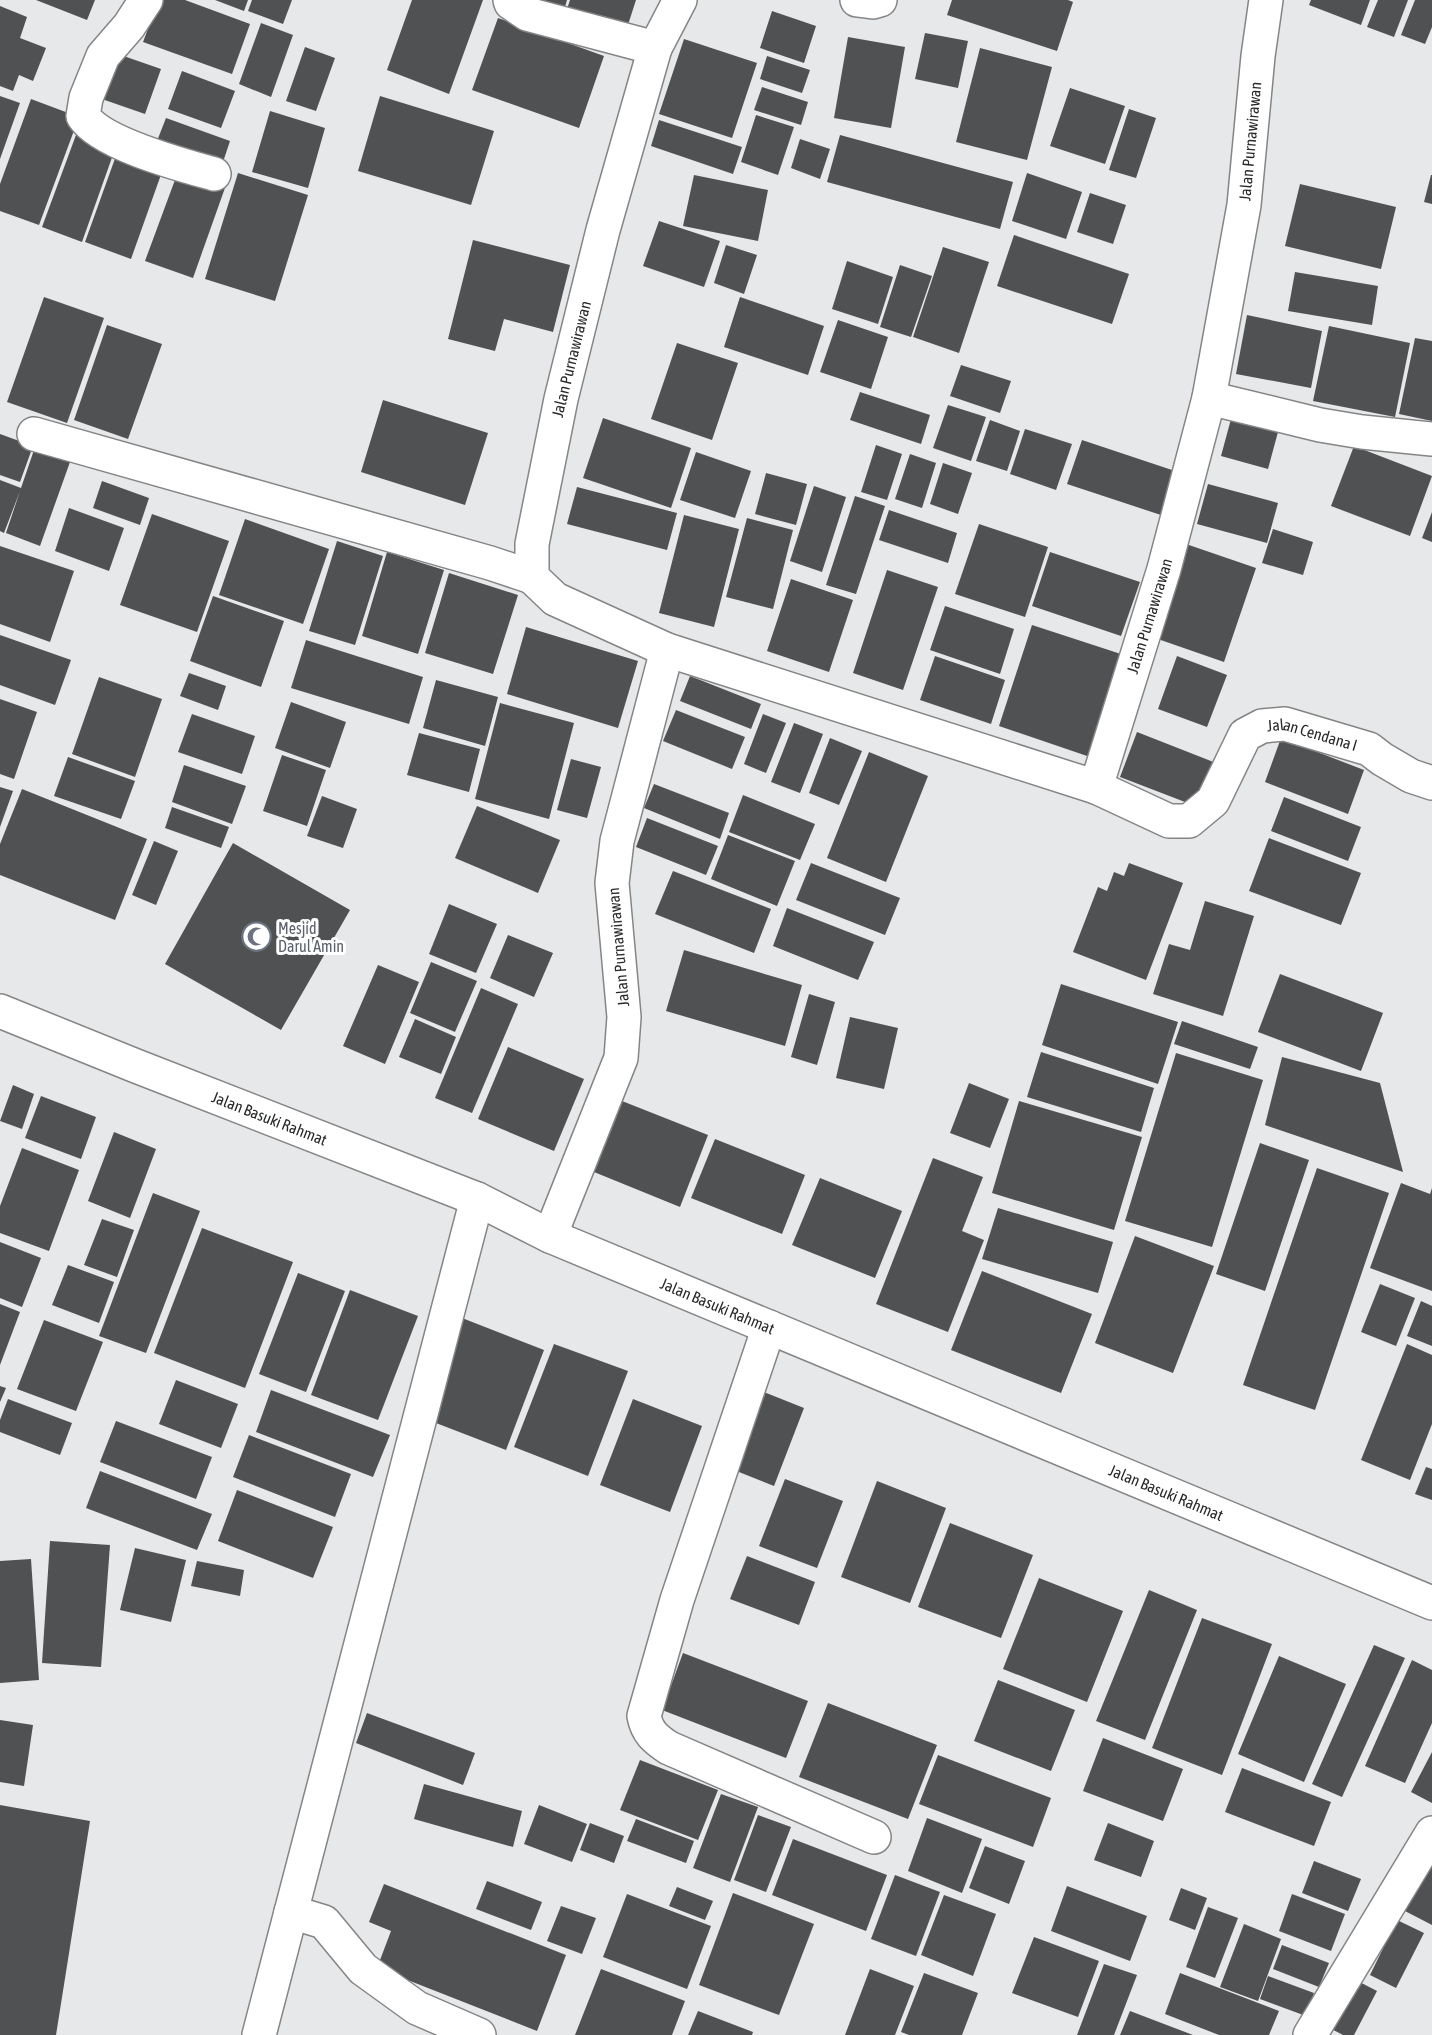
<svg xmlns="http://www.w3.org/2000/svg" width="1432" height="2035" font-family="'Asap Condensed',sans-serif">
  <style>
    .building { fill: #505152 }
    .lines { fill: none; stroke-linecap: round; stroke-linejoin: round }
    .minor-casing { stroke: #858586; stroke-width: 36 }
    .trunk-casing { stroke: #858586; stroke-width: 36 }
    .minor { stroke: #fff; stroke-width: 33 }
    .trunk { stroke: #fff; stroke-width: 33 }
    .labels { text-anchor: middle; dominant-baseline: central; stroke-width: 6; stroke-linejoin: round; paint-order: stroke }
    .street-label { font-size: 16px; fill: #292a2a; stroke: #fff }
    .worship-label { font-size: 16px; fill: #5b616d; stroke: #fff; text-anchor: start }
  </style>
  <rect width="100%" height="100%" fill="#e7e8e9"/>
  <path class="building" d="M36,0h59l-8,20z
    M159,0h26l65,24 -18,50 -89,-32z
    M215,0h33l-4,11z
    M252,0h40l-9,24 -35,-13z
    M412,0h71l-34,94 -62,-24z
    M541,0h26l-2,7z
    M570,0h66l-10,31 -60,-19z
    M952,0h116l5,2 -16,49 -110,-36z
    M1311,0h59l-9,25 -52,-20z
    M1378,0h30l-14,37 -27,-10z
    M1415,0h17v27l-7,17 -24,-9z
    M0,6l27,11 -7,21 26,10 -13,33 -14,-6 -6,16 -13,-5z
    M772,11l44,15 -12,37 -44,-15z
    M498,18l106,38 -25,72 -107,-38z
    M261,23l32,12 -22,62 -32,-13z
    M925,33l43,8 -10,47 -43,-9z
    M848,37l57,10 -14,81 -57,-10z
    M684,39l73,24 -25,75 -73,-24z
    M305,47l30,11 -19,53 -30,-10z
    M980,48l72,19 -25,93 -71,-18z
    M115,53l46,16 -16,45 -46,-16z
    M767,56l43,14 -8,23 -42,-14z
    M182,71l53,20 -14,37 -53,-19z
    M762,87l46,15 -7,23 -47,-15z
    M1070,88l55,18 -20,58 -55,-18z
    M0,96l20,7 -20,56z
    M380,96l114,35 -23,74 -113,-34z
    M31,99l48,18 -40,108 -39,-14v-27z
    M1129,109l27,9 -20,60 -27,-8z
    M270,111l55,17 -17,60 -56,-16z
    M756,115l38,12 -16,48 -37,-13z
    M166,118l64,23 -8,24 -65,-24z
    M659,120l83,27 -9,27 -82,-28z
    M76,135l39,14 -33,93 -40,-15z
    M840,135l173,47 -13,47 -173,-47z
    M800,139l30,10 -10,30 -29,-11z
    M117,153l46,16 -32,90 -46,-17z
    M179,169l47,16 -33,93 -48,-17z
    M238,173l70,22 -33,106 -70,-22z
    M1027,173l55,19 -16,47 -54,-18z
    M694,175l74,15 -10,51 -75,-15z
    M1431,175h1v29l-8,-2z
    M1300,184l96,23 -15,62 -96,-23z
    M1090,193l36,12 -13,39 -36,-12z
    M659,221l61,20 -16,46 -61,-21z
    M1014,235l115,39 -17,50 -115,-38z
    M473,240l97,25 -17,67 -49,-13 -9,32 -47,-12z
    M726,245l31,10 -13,39 -30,-11z
    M943,247l46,15 -30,91 -46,-16z
    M847,261l46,16 -15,47 -46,-15z
    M900,265l32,11 -21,61 -31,-10z
    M1295,272l83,14 -6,39 -84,-14z
    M44,297l60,21 -37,105 -60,-21z
    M740,297l84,29 -16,49 -84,-28z
    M1247,315l75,16 -11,57 -75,-14z
    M838,320l50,17 -17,52 -51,-17z
    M107,325l55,19 -34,95 -54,-19z
    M1329,326l81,17 -15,74 -82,-16z
    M1415,338l17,3v80l-33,-7z
    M677,343l61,20 -26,77 -61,-21z
    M961,365l50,16 -11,32 -50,-17z
    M860,392l70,23 -9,29 -71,-24z
    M383,400l105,33 -23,72 -104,-33z
    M948,405l38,12 -15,44 -38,-13z
    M603,418l88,30 -20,60 -88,-30z
    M1231,419l47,13 -10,37 -47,-13z
    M990,420l30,11 -13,40 -31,-10z
    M1025,429l47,15 -16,46 -46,-16z
    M0,434l33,12 -13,36 -20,-7z
    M1082,440l99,33 -14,44 -100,-33z
    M876,445l26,9 -15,46 -26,-8z
    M1354,446l78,30 -22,60 -79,-30z
    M34,450l36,12 -30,84 -34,-13 14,-42 -16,42 -4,-2v-51l21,8z
    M696,452l55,19 -16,47 -55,-18z
    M910,454l26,9 -14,45 -27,-9z
    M943,463l29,10 -14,41 -28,-10z
    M766,473l41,11 -11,41 -41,-11z
    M102,481l47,17 -9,27 -47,-17z
    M1208,484l70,19 -11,40 -70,-19z
    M814,486l32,11 -24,75 -32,-11z
    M577,487l100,26 -10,37 -100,-26z
    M855,496l30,10 -29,88 -30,-9z
    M69,508l55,20 -15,43 -54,-20z
    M889,510l68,23 -9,30 -69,-23z
    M1432,512v30l-10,-4z
    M152,514l77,27 -32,91 -77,-27z
    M684,515l55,14 -25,98 -55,-14z
    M747,518l46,12 -20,79 -47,-12z
    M245,519l84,30 -26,75 -84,-29z
    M979,524l69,23 -23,70 -70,-23z
    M1273,529l40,13 -10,33 -41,-12z
    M337,541l46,15 -28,89 -46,-14z
    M1186,544l70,24 -32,94 -69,-24z
    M0,546l74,25 -24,71 -50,-18z
    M387,552l57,18 -26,84 -56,-18z
    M1050,552l90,30 -19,54 -89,-30z
    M887,570l51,17 -35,103 -50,-17z
    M449,573l69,22 -25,79 -68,-21z
    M791,579l62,21 -24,72 -62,-21z
    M213,596l71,25 -23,66 -71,-26z
    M945,606l69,23 -14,45 -70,-24z
    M1032,625l92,30 -34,102 -91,-31z
    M526,627l112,34 -20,67 -111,-34z
    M0,635l71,25 -16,45 -55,-20z
    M306,640l117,37 -14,47 -118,-36z
    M935,656l70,24 -14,44 -71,-24z
    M1177,656l50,19 -20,52 -49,-18z
    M189,673l37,13 -8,24 -38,-14z
    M690,676l71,28 -10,25 -71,-28z
    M99,677l63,22 -27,78 -63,-23z
    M436,680l62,17 -13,49 -62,-18z
    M0,699l37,13 -23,67 -14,-5z
    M291,702l55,20 -16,46 -55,-20z
    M500,703l74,20 -25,96 -74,-20z
    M676,710l69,27 -13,32 -69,-28z
    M192,714l63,22 -13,38 -64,-22z
    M763,714l23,9 -20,50 -22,-9z
    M794,723l29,11 -23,59 -29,-11z
    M1137,732l79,31 -18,44 -78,-30z
    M419,733l61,16 -11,43 -62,-17z
    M830,738l32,13 -23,54 -30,-12z
    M1281,738l83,32 -16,44 -83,-32z
    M869,752l59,24 -42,106 -59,-24z
    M282,755l44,15 -19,56 -44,-15z
    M68,757l67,24 -14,38 -67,-23z
    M571,759l30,8 -14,51 -30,-8z
    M184,765l62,21 -14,38 -60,-22z
    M654,784l75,29 -9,26 -76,-31z
    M0,787l13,4 -13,36z
    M22,789l125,50 -32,81 -115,-45v-31z
    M743,795l72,29 -15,36 -71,-28z
    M322,796l35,13 -14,39 -36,-12z
    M1284,797l77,30 -13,34 -77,-30z
    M477,806l83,34 -22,53 -83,-35z
    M172,807l57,20 -8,21 -56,-20z
    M647,818l71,28 -12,29 -70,-28z
    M728,835l67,26 -18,45 -66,-27z
    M1269,838l92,35 -20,52 -92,-34z
    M154,841l24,10 -22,54 -24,-10z
    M233,843l117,67 -69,120 -116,-66z
    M811,863l89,35 -15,37 -89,-35z
    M1129,863l54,20 -37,97 -73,-28 25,-65 9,4 7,-19 10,4z
    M673,871l98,38 -17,44 -99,-39z
    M1205,901l49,15 -31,100 -70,-22 16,-50 21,6z
    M449,904l48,20 -21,49 -47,-19z
    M787,908l87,34 -16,38 -85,-34z
    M508,935l45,18 -19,44 -44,-19z
    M684,950l118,35 -17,61 -119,-35z
    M431,962l46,19 -22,51 -45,-19z
    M378,965l41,17 -34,82 -42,-18z
    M1280,974l103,39 -22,58 -103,-39z
    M1061,984l117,38 -20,62 -116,-39z
    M481,988l37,16 -46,109 -37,-15z
    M809,994l26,8 -18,63 -26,-8z
    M850,1017l48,11 -14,61 -48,-11z
    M415,1019l41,18 -15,37 -42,-17z
    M1182,1021l76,26 -8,22 -76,-25z
    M508,1047l76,32 -30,72 -76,-32z
    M1041,1052l113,36 -13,44 -114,-35z
    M1176,1053l87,27 -51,167 -87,-26z
    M1282,1057l98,26 23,89 -138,-47z
    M969,1083l40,16 -19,49 -40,-15z
    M13,1085l21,9 -12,35 -22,-8z
    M41,1096l55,21 -15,42 -56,-21z
    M622,1101l86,34 -28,72 -86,-35z
    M1019,1101l123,36 -28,93 -122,-37z
    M114,1132l42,17 -26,69 -42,-17z
    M715,1139l90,36 -23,59 -91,-36z
    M1260,1143l49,17 -44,131 -49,-17z
    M22,1148l57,22 -30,81 -49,-18v-27z
    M933,1158l50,19 -21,54 22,9 -36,92 -72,-28z
    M1317,1168l72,25 -74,217 -72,-25z
    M820,1178l82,33 -27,67 -83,-33z
    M1401,1183l29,11 2,-6v103l-62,-23z
    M153,1193l47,18 -54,142 -47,-17z
    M998,1208l115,34 -15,51 -116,-34z
    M102,1219l32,11 -17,47 -33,-12z
    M202,1228l91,34 -48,126 -91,-35z
    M1135,1236l79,30 -41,107 -78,-30z
    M0,1242l41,16 -19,49 -22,-9z
    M68,1265l46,17 -15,41 -47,-18z
    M982,1271l110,43 -31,79 -110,-43z
    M298,1273l47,18 -39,101 -47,-18z
    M1380,1284l35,14 -19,48 -35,-14z
    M350,1290l68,26 -40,104 -67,-25z
    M1421,1301l11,5v40l-25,-10z
    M0,1304l20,8 -20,53z
    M462,1318l82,32 -38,100 -83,-32z
    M44,1320l59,22 -27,69 -59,-22z
    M554,1344l74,27 -40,105 -74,-29z
    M1407,1344l25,11v69l-22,56 -49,-20z
    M176,1380l62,24 -17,44 -62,-24z
    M0,1386l6,2 -6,14z
    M271,1390l119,45 -17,42 -117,-45z
    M759,1390l45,18 -30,78 -45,-18z
    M8,1399l64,24 -12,32 -60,-23v-12z
    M633,1399l69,27 -32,86 -70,-27z
    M116,1421l96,36 -16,42 -96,-37z
    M249,1435l102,39 -16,43 -102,-40z
    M1426,1467l6,2v31l-17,-6z
    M100,1471l112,43 -15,36 -111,-42z
    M785,1479l58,22 -26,67 -58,-22z
    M877,1481l69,27 -36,95 -69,-26z
    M237,1490l96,37 -20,51 -95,-37z
    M950,1523l83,32 -32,83 -83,-31z
    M50,1541l60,4 -9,122 -59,-4z
    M135,1548l51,12 -15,62 -51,-12z
    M747,1556l68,26 -16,43 -69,-26z
    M31,1559l8,121 -39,3v-122z
    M197,1561l47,9 -4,26 -49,-10z
    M1039,1578l84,33 -36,91 -84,-33z
    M1149,1590l48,20 -52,130 -49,-19z
    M1202,1618l70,26 -50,131 -70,-27z
    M1374,1645l31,13 -63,139 -30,-13z
    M683,1653l125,48 -22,57 -124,-48z
    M1279,1656l67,28 -42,98 -66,-28z
    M1412,1660l20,10v53l-27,60 -40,-17z
    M998,1680l77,30 -24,61 -77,-30z
    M828,1703l109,42 -29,74 -109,-42z
    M367,1713l108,40 -12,32 -107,-42z
    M0,1720l33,5 -9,61 -24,-4z
    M1103,1738l80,31 -20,52 -80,-30z
    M1432,1752v51l-21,-11z
    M938,1755l113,43 -18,49 -114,-43z
    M640,1760l78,30 -20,50 -78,-30z
    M1242,1768l89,34 -17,44 -89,-34z
    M424,1784l98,27 -9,36 -99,-28z
    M721,1794l37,13 -28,75 -37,-14z
    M0,1805l90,16 -34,214h-56z
    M539,1805l48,19 -15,38 -48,-18z
    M758,1815l33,12 -25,65 -32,-12z
    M927,1818l55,21 -20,54 -54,-22z
    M636,1819l58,22 -8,22 -59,-22z
    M590,1823l34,13 -10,27 -34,-13z
    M1108,1823l46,18 -13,36 -47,-17z
    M793,1839l94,36 -21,56 -94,-36z
    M985,1846l40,15 -16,43 -40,-16z
    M1432,1857v68l-27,-14z
    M1314,1861l47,18 -13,32 -46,-18z
    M895,1875l45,17 -24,64 -45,-17z
    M487,1881l55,21 -11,28 -55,-21z
    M384,1884l182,71 -29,76 -160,-63 14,-37 -22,-9z
    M1067,1886l80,30 -17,45 -79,-30z
    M677,1887l36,14 -8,19 -36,-14z
    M1181,1888l26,10 -12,32 -26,-10z
    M733,1893l81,31 -35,91 -80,-30z
    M627,1894l84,32 -24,63 -84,-32z
    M1292,1894l53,20 -14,37 -52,-20z
    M944,1895l52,19 -23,62 -52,-21z
    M561,1906l35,12 -14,36 -35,-13z
    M1208,1907l30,11 -23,60 -29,-11z
    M1397,1920l27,13 -28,55 -26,-13z
    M1244,1924l37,15 -23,62 -38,-14z
    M1034,1937l65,24 -21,56 -66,-24z
    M1282,1945l47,18 -10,24 -46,-18z
    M1104,1964l33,11 -23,60h-37z
    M601,1969l84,32 -13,34h-97z
    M870,1969l44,17 -19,49h-50z
    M924,1973l54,20 -16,42h-53l-8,-3z
    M1180,1973l99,38 -10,24h-50l-54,-21z
    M1268,1976l46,17 -8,23 -46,-17z
    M1348,1976l29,15 -23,44h-11l-21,-11z
    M698,2011l55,21 -1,3h-64z
    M1130,2011l63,24h-73z"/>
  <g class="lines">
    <defs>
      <g id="minor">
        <path d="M146,0l-17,26 -26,30 -17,42 -3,18c18,28 99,49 131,58"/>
        <path d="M510,0l1,3 16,11 128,34"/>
        <path id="s1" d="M680,0l-25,48 -52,182 -42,169 -29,145v33l23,22 112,51 429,137 68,-218 45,-171 35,-193 14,-149 8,-56"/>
        <path d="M857,0l16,2 7,-2"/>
        <path d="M1209,398l111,27 42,7 70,7"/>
        <path d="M34,434l456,129 42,14"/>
        <path id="s2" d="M1096,787l73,34h20l24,-20 32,-66 17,-9 23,-2 84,25 13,10 29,17 21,7"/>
        <path d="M550,1236l71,-178 3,-41 -12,-134 5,-42 50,-191"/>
        <path d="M769,1327l-92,273 -33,116c3,16 11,23 25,32l205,89"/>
        <path d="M291,1912l33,10 39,47 54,39 62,27"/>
        <path d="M259,2035l218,-836"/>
        <path d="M1310,2035l122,-202"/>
      </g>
      <g id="trunk">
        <path id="s3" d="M0,1011l136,55 341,133 73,37 882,367"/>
      </g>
    </defs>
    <use href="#minor" class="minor-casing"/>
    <use href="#trunk" class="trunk-casing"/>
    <use href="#minor" class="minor"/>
    <use href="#trunk" class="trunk"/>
  </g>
  <defs>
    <symbol id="mosque-ring" viewBox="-11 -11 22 22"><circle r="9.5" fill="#fff" stroke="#6b7280" stroke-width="1.5"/><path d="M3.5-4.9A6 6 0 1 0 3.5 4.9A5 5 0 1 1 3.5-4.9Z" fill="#6b7280"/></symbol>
  </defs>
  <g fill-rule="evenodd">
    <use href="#mosque-ring" x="240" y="920" width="33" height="33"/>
  </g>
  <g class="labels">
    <g class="street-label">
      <text stroke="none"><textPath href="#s1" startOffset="1869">Jalan Purnawirawan</textPath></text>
      <text transform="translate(571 359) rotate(-76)">Jalan Purnawirawan</text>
      <text stroke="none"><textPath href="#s1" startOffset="1383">Jalan Purnawirawan</textPath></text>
      <text stroke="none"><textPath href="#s2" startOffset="276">Jalan Cendana I</textPath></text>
      <text transform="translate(618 947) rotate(-95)">Jalan Purnawirawan</text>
      <text stroke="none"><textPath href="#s3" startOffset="290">Jalan Basuki Rahmat</textPath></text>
      <text stroke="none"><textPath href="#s3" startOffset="776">Jalan Basuki Rahmat</textPath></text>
      <text stroke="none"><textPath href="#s3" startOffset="1262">Jalan Basuki Rahmat</textPath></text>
    </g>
    <g class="worship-label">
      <text x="278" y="928">Mesjid<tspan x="278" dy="18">Darul Amin</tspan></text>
    </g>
  </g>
</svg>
